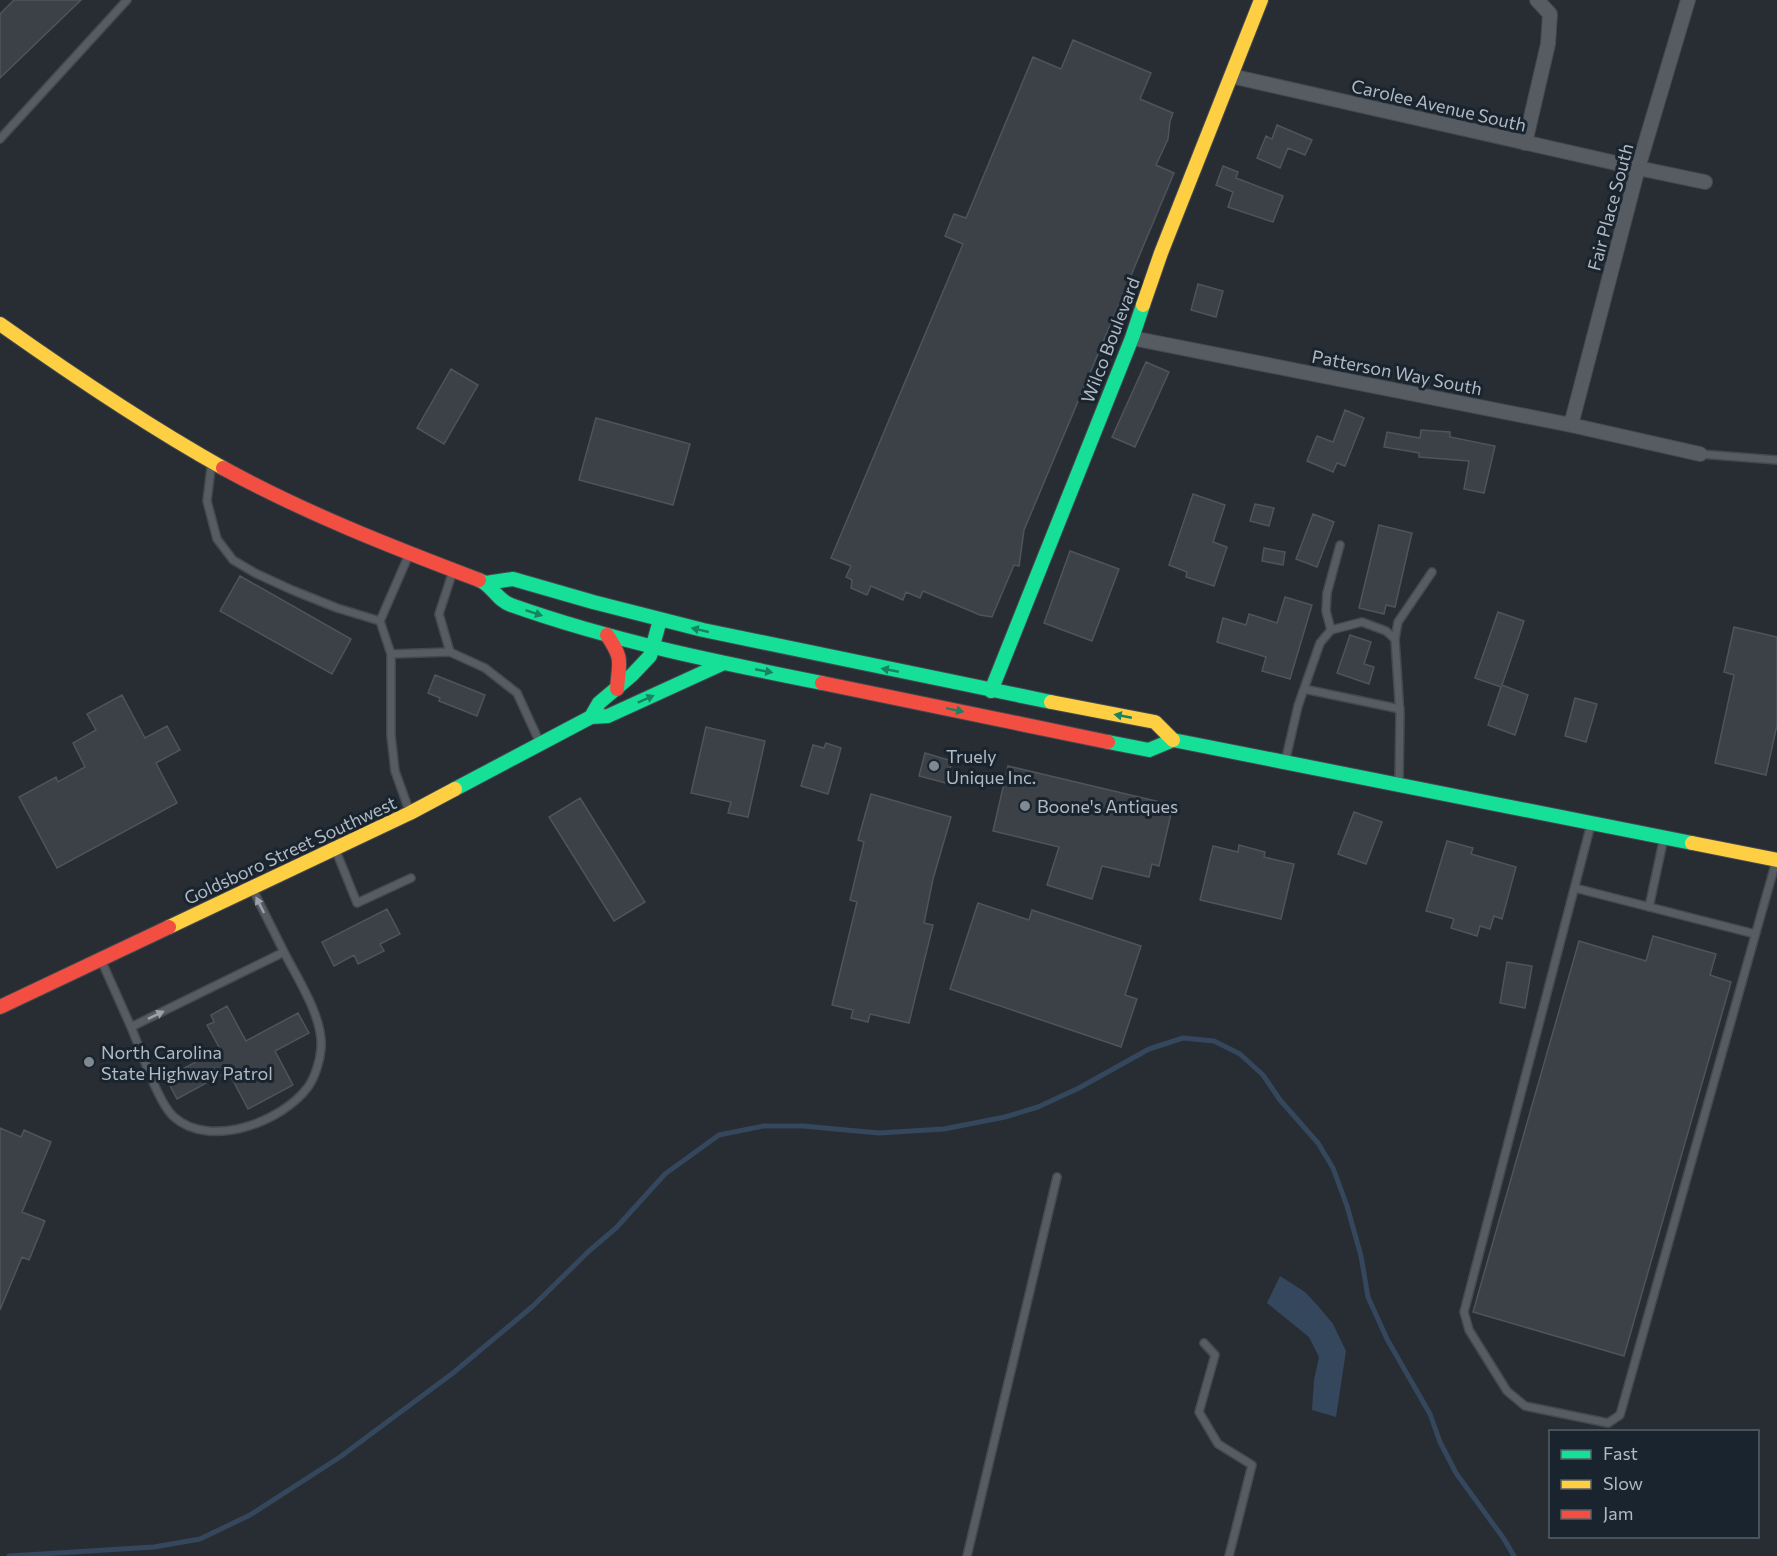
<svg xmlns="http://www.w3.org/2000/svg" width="1777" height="1556" font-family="Commissioner,sans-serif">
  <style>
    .water { fill: #34475c }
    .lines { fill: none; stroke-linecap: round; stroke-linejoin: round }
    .stream { stroke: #34475c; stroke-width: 5 }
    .building { fill: #3c4147; stroke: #4e545b; stroke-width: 1.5 }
    .lane-casing { stroke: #44494e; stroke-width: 10 }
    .street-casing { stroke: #44494e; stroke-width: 16 }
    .fast-casing { stroke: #44494e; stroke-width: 16 }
    .slow-casing { stroke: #44494e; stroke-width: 16 }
    .jam-casing { stroke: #44494e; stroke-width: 16 }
    .lane { stroke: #565c61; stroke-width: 7 }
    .street { stroke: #565c61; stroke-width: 14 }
    .fast { stroke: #16e098; stroke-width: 14 }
    .slow { stroke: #ffcf43; stroke-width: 14 }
    .jam { stroke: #f24e42; stroke-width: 14 }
    .oneway { fill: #188263 }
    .oneway2 { fill: #99a2ac }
    .poi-dot { fill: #7f8992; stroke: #1a242e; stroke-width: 2 }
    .labels { text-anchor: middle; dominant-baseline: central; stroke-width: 6; stroke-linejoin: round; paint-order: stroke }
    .street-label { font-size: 18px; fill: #afbac5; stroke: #1a242e }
    .poi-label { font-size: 18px; fill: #afbac5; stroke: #1a242e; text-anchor: start }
  </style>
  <rect width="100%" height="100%" fill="#272d33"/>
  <path class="water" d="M1280,1276l25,16 14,15 14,17 13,27 -10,66 -24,-7 2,-30 5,-23 -10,-20 -42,-34z"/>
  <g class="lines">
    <path class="stream" d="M9,1556l145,-9 46,-8 50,-24 90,-58 113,-84 80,-67 56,-55 27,-23 49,-54 54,-39 45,-9h39l76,7 65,-4 61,-12 33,-10 41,-19 70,-39 34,-11 31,3 26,13 23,21 17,25 38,43 15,25 14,38 14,50 7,41 19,42 43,75 10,28 16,31 48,66 10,17"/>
  </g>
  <path class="building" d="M14,0h67l-81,78v-64z
    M1073,40l78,33 -11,26 33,14 -3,8 -2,18 -12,26 18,8 -150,357 -5,36 -5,-1 -22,52 -12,-2 -57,-24 -3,7 -14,-6 -3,8 -32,-14 -4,9 -16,-7 1,-8 -6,-3 5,-11 -20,-8 132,-314 -18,-8 9,-22 12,4 67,-161 28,12z
    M1277,125l35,15 -7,15 -17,-7 -8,20 -23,-10 9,-22 6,3z
    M1223,166l15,6 -2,6 47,18 -10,26 -45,-15 5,-15 -17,-7z
    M1198,284l25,7 -7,26 -25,-7z
    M1146,362l23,10 -34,75 -23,-10z
    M451,369l27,16 -34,59 -27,-16z
    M1345,410l19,8 -19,48 -8,-3 -4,9 -26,-11 10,-25 16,6z
    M596,418l94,26 -17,61 -94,-25z
    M1421,430l29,2v5l45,9 -11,47 -20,-4 5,-28 -50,-4v-4l-35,-6 3,-15 33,6z
    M1193,494l32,11 -12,37 14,5 -13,39 -28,-9 1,-5 -18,-7z
    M1255,504l19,4 -5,18 -19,-5z
    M1313,514l21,8 -17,45 -21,-8z
    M1379,525l33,8 -17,74 -9,-2 -2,9 -25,-6z
    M1264,548l21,4 -2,13 -21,-4z
    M1070,551l49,18 -27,72 -48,-18z
    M240,576l111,63 -19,35 -112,-63z
    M1285,597l27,8 -22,74 -28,-8 4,-14 -49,-15 6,-24 23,7 3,-11 28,9z
    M1498,612l26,9 -22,64 26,10 -13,40 -27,-10 13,-38 -26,-9z
    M1734,627l43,10v88l-11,50 -51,-12 19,-88 -10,-3z
    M1350,635l21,7 -7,22 10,3 -5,17 -32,-11z
    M435,675l50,20 -8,21 -38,-15 1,-3 -12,-5z
    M122,695l23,43 22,-12 13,24 -24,13 21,40 -120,65 -38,-71 37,-20 2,5 27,-15 -12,-24 23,-13 -9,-16z
    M1575,698l22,6 -11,38 -21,-6z
    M706,727l59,14 -17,76 -20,-4 3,-11 -40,-9z
    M826,743l15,5 -13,46 -27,-8 12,-41 11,3z
    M925,753l27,8 -6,22 -27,-7z
    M1008,766l165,39 -14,61 -7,-2 -3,13 -47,-11 -10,33 -45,-14 12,-38 -66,-16z
    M871,794l80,23 -18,62 -9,44 9,2 -24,98 -39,-9 -2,8 -17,-4 2,-8 -21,-5 25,-103 -7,-2 14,-58 -6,-2z
    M580,798l65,104 -31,19 -65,-104z
    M1354,812l28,10 -16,42 -28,-10z
    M1447,841l26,7 -2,6 45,13 -14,52 -8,-3 -4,13 -10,-3 -3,10 -26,-8 3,-9 -28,-8z
    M1239,845l26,7 -1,5 30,7 -13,55 -81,-19 13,-54 25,6z
    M978,903l51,17 3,-10 109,36 -16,49 12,4 -16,48 -171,-58z
    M387,909l13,25 -20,10 4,7 -26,13 -4,-9 -20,11 -12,-24z
    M1653,936l63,18 -6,21 21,7 -107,374 -151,-44 106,-371 67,20z
    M1507,962l25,4 -7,42 -25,-5z
    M227,1006l19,35 52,-28 11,20 -34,18 18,34 -45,24 -20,-38 -51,28 -11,-21 54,-29 -13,-24 7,-3 -3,-7z
    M0,1128l21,9 3,-7 27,12 -29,70 23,9 -16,39 -7,-3 -22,53z"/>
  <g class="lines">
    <defs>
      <path id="lane" d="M0,139l127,-139
        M1700,454l77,6
        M211,468l-4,33 10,38 16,21 22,13 37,17 45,18 43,13
        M1331,630l-5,-19 1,-18 13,-48
        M1395,639l3,-17 34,-50
        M450,652l-11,-38 13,-40
        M391,654l-11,-33 27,-62
        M1304,689l96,20
        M1286,758l12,-52 22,-63 11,-13 31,-8 24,9 9,8 5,76 -1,66
        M409,810l-14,-39 -4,-36v-81l59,-2 35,16 32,25 23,50
        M1590,828l-126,484 5,18 38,61 18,15 83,17 12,-8 155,-550
        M336,851l21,52 54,-25
        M1575,888l180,46
        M1649,907l14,-65
        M102,962l29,65 153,-75 -31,-62
        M131,1027c9,21 27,76 43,90 36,32 108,5 134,-30 7,-10 12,-26 13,-38 3,-31 -24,-71 -37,-97
        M1204,1343l11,12 -16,57 19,32 34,21 -23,91
        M967,1556l90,-379"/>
      <path id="street" d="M1231,76l407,92 67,14
        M1525,143l23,-99 2,-30 -13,-14
        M1132,338l439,87 129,29
        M1571,425l67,-257 50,-168"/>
      <path id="fast" d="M479,580c13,5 19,21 32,25 101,36 206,57 311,78
        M486,583l27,-4 80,23 110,28 348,72
        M991,691l141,-353 11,-33
        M591,717l8,-14 33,-28 18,-19 10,-36
        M1108,742l41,8 24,-10 519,103
        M455,789l136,-72 17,-1 116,-53"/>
      <path id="slow" d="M1143,305l18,-52 100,-253
        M0,324c72,51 146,101 223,144
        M1051,702l104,20 18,18
        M1692,843l85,17
        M169,927l241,-114 45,-24"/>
      <path id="jam" d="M223,468c82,45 169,79 256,112
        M607,635c17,25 12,27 10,54
        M822,683l286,59
        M0,1007l169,-80"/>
    </defs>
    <use href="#lane" class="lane-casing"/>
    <use href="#street" class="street-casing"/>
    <use href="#fast" class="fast-casing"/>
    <use href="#slow" class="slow-casing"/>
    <use href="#jam" class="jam-casing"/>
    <use href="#lane" class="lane"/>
    <use href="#street" class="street"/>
    <use href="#fast" class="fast"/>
    <use href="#slow" class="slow"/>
    <use href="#jam" class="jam"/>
  </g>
  <defs><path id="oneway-solid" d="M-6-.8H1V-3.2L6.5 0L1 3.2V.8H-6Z" transform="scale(1.5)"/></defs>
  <g class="oneway">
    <use href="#oneway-solid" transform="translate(534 613) rotate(18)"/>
    <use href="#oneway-solid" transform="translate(700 630) rotate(-167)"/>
    <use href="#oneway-solid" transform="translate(890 670) rotate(-169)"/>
    <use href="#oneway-solid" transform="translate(764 671) rotate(11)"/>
    <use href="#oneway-solid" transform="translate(646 699) rotate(-24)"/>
    <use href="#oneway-solid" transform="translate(955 710) rotate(12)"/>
    <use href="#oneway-solid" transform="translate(1123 716) rotate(-169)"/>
  </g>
  <g class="oneway2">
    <use href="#oneway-solid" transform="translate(260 905) rotate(-117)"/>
    <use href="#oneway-solid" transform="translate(156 1015) rotate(-26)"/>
  </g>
  <g class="poi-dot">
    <circle cx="934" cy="766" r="6"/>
    <circle cx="1025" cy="806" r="6"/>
    <circle cx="89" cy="1062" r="6"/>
  </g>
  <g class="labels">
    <g class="street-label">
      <text transform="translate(1439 105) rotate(13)">Carolee Avenue South</text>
      <text transform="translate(1610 207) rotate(-75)">Fair Place South</text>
      <text transform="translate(1110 340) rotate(-69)">Wilco Boulevard</text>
      <text transform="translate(1397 372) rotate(11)">Patterson Way South</text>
      <text transform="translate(290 850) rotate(-25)">Goldsboro Street Southwest</text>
    </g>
    <g class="poi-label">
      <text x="946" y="756">Truely<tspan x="946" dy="21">Unique Inc.</tspan></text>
      <text x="1037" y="806">Boone's Antiques</text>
      <text x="101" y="1052">North Carolina<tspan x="101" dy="21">State Highway Patrol</tspan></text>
    </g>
  </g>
  <rect x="1549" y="1430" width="210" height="108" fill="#1a242e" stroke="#56606a" stroke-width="1.5"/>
  <rect x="1561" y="1450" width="30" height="9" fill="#16e098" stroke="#56606a" stroke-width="1.5"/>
  <text x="1603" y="1460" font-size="18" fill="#afbac5">Fast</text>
  <rect x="1561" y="1480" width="30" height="9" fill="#ffcf43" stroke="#56606a" stroke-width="1.5"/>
  <text x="1603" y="1490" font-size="18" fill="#afbac5">Slow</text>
  <rect x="1561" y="1510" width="30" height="9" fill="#f24e42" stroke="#56606a" stroke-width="1.5"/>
  <text x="1603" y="1520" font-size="18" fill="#afbac5">Jam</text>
</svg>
